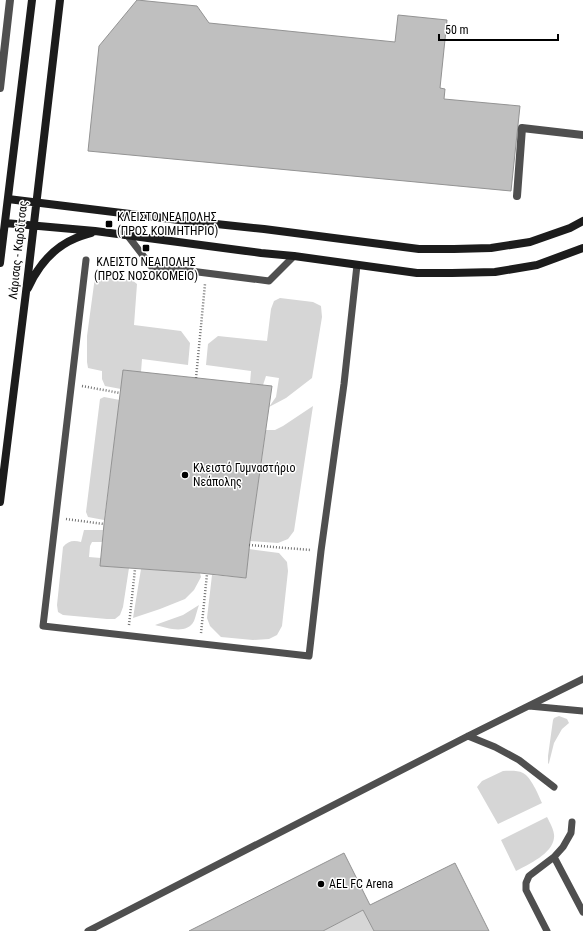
<svg xmlns="http://www.w3.org/2000/svg" width="583" height="931" font-family="'Roboto Condensed',sans-serif">
  <style>
    .green { fill: #d6d6d6 }
    .building { fill: #bfbfbf; stroke: #939393 }
    .lines { fill: none; stroke-linecap: round; stroke-linejoin: round }
    .path { stroke: #717171; stroke-width: 2.5; stroke-dasharray: 1 2; stroke-linecap: butt }
    .lane { stroke: #4f4f4f; stroke-width: 7 }
    .street { stroke: #4f4f4f; stroke-width: 8 }
    .secondary { stroke: #1c1c1c; stroke-width: 8 }
    .poi-dot { fill: #000; stroke: #fff; stroke-width: 1.5 }
    .labels { text-anchor: middle; dominant-baseline: central; stroke-width: 3; stroke-linejoin: round; paint-order: stroke }
    .poi-label { font-size: 12px; fill: #000; stroke: #fff; text-anchor: start }
    .street-label { font-size: 12px; fill: #000; stroke: #fff }
  </style>
  <rect width="100%" height="100%" fill="#fff"/>
  <path class="green" d="M95,277l37,3 5,4 -3,41 47,6 9,12 -2,22 -46,-6 -1,13 -20,17 -16,-3 -3,-7v-8l-14,-3 -1,-6v-26z
    M280,298l33,4 8,4 1,11 -10,61 -26,20 -17,9 7,-10 3,-19 -13,-2 -3,9 -13,-2 1,-12 -45,-6 2,-21 10,-8 49,5 4,-32 3,-8z
    M104,397l16,3 -16,120 -16,-3 -2,-5 14,-113z
    M313,406l-19,125 -6,8 -10,4 -28,-2 16,-111h9l8,-4z
    M84,530h19l-1,12h-10l-2,4 -1,11 12,1 -1,8 29,2 -6,39 -3,8 -5,4h-8l-44,-4 -5,-3 -1,-7 6,-58c5,-6 10,-7 18,-5z
    M249,549l30,4 8,9 1,9 -6,55 -5,9 -8,4 -16,1 -32,-3 -11,-11 -3,-8 5,-43 34,3z
    M141,569l59,4 1,4 -7,13 -9,9 -25,10 -27,9z
    M199,605c-2,5 -3,11 -5,16 -7,14 -27,7 -39,4l28,-10z
    M559,716l8,3 2,4 -7,6 -8,14 -5,20 -1,1v-8l5,-36 1,-2z
    M503,771c6,0 14,-1 20,2 8,4 15,21 19,30l-44,21 -21,-37 5,-6z
    M547,817c3,6 8,14 7,21 -2,16 -25,26 -38,33l-15,-31z
    M363,910l11,21h-51z"/>
  <path class="building" d="M137,0l60,6 12,17 186,19 3,-27 49,5 -7,68 5,1 -1,10 76,7 -9,85 -423,-40 11,-105z
    M123,370l149,16 -22,155 -4,37 -46,-5 -100,-7 4,-42z
    M344,853l26,52 85,-42 34,68h-115l-11,-21 -40,21h-134z"/>
  <g class="lines">
    <path class="path" d="M196,378l9,-94
      M82,386l38,7
      M66,519l38,5
      M249,545l62,5
      M129,625l6,-56
      M201,633l6,-59"/>
    <path class="lane" d="M128,236l23,30 118,15 25,-25
      M86,260l-43,366 266,30 12,-105 23,-167 13,-119
      M529,706l54,5
      M468,736l27,11 24,13 35,27
      M554,857l29,55
      M88,931l380,-195 115,-57
      M547,931l-21,-41v-7l3,-7 25,-19 9,-10 8,-14 1,-11"/>
    <path class="street" d="M0,88l10,-88
      M517,196l5,-68 61,7"/>
    <path class="secondary" d="M8,199l171,21 85,9 155,20h35l37,-1 39,-6 40,-14 13,-7
      M5,223l90,8 166,22 33,3 123,17h35l43,-1 42,-7 46,-17
      M0,263l32,-263
      M28,288c10,-22 26,-41 48,-50 5,-2 10,-4 15,-5
      M0,502l26,-210 34,-292"/>
  </g>
  <g class="poi-dot">
    <rect x="105" y="220" width="8" height="8" rx="2"/>
    <rect x="142" y="244" width="8" height="8" rx="2"/>
    <circle cx="185" cy="475" r="4"/>
    <circle cx="321" cy="884" r="4"/>
  </g>
  <g class="labels">
    <g class="poi-label">
      <text x="117" y="217">ΚΛΕΙΣΤΟ ΝΕΑΠΟΛΗΣ<tspan x="117" dy="14">(ΠΡΟΣ ΚΟΙΜΗΤΗΡΙΟ)</tspan></text>
      <text x="146" y="262" text-anchor="middle">ΚΛΕΙΣΤΟ ΝΕΑΠΟΛΗΣ<tspan x="146" dy="14">(ΠΡΟΣ ΝΟΣΟΚΟΜΕΙΟ)</tspan></text>
      <text x="193" y="468">Κλειστό Γυμναστήριο<tspan x="193" dy="14">Νεάπολης</tspan></text>
      <text x="329" y="884">AEL FC Arena</text>
    </g>
    <g class="street-label">
      <text transform="translate(18 250) rotate(-84)">Λάρισας - Καρδίτσας</text>
    </g>
  </g>
  <path d="M439 34v6h119v-6" fill="none" stroke="#000000" stroke-width="2"/>
  <text x="445" y="34" font-size="12" fill="#000000" stroke="#ffffff" stroke-width="3" paint-order="stroke">50 m</text>
</svg>
